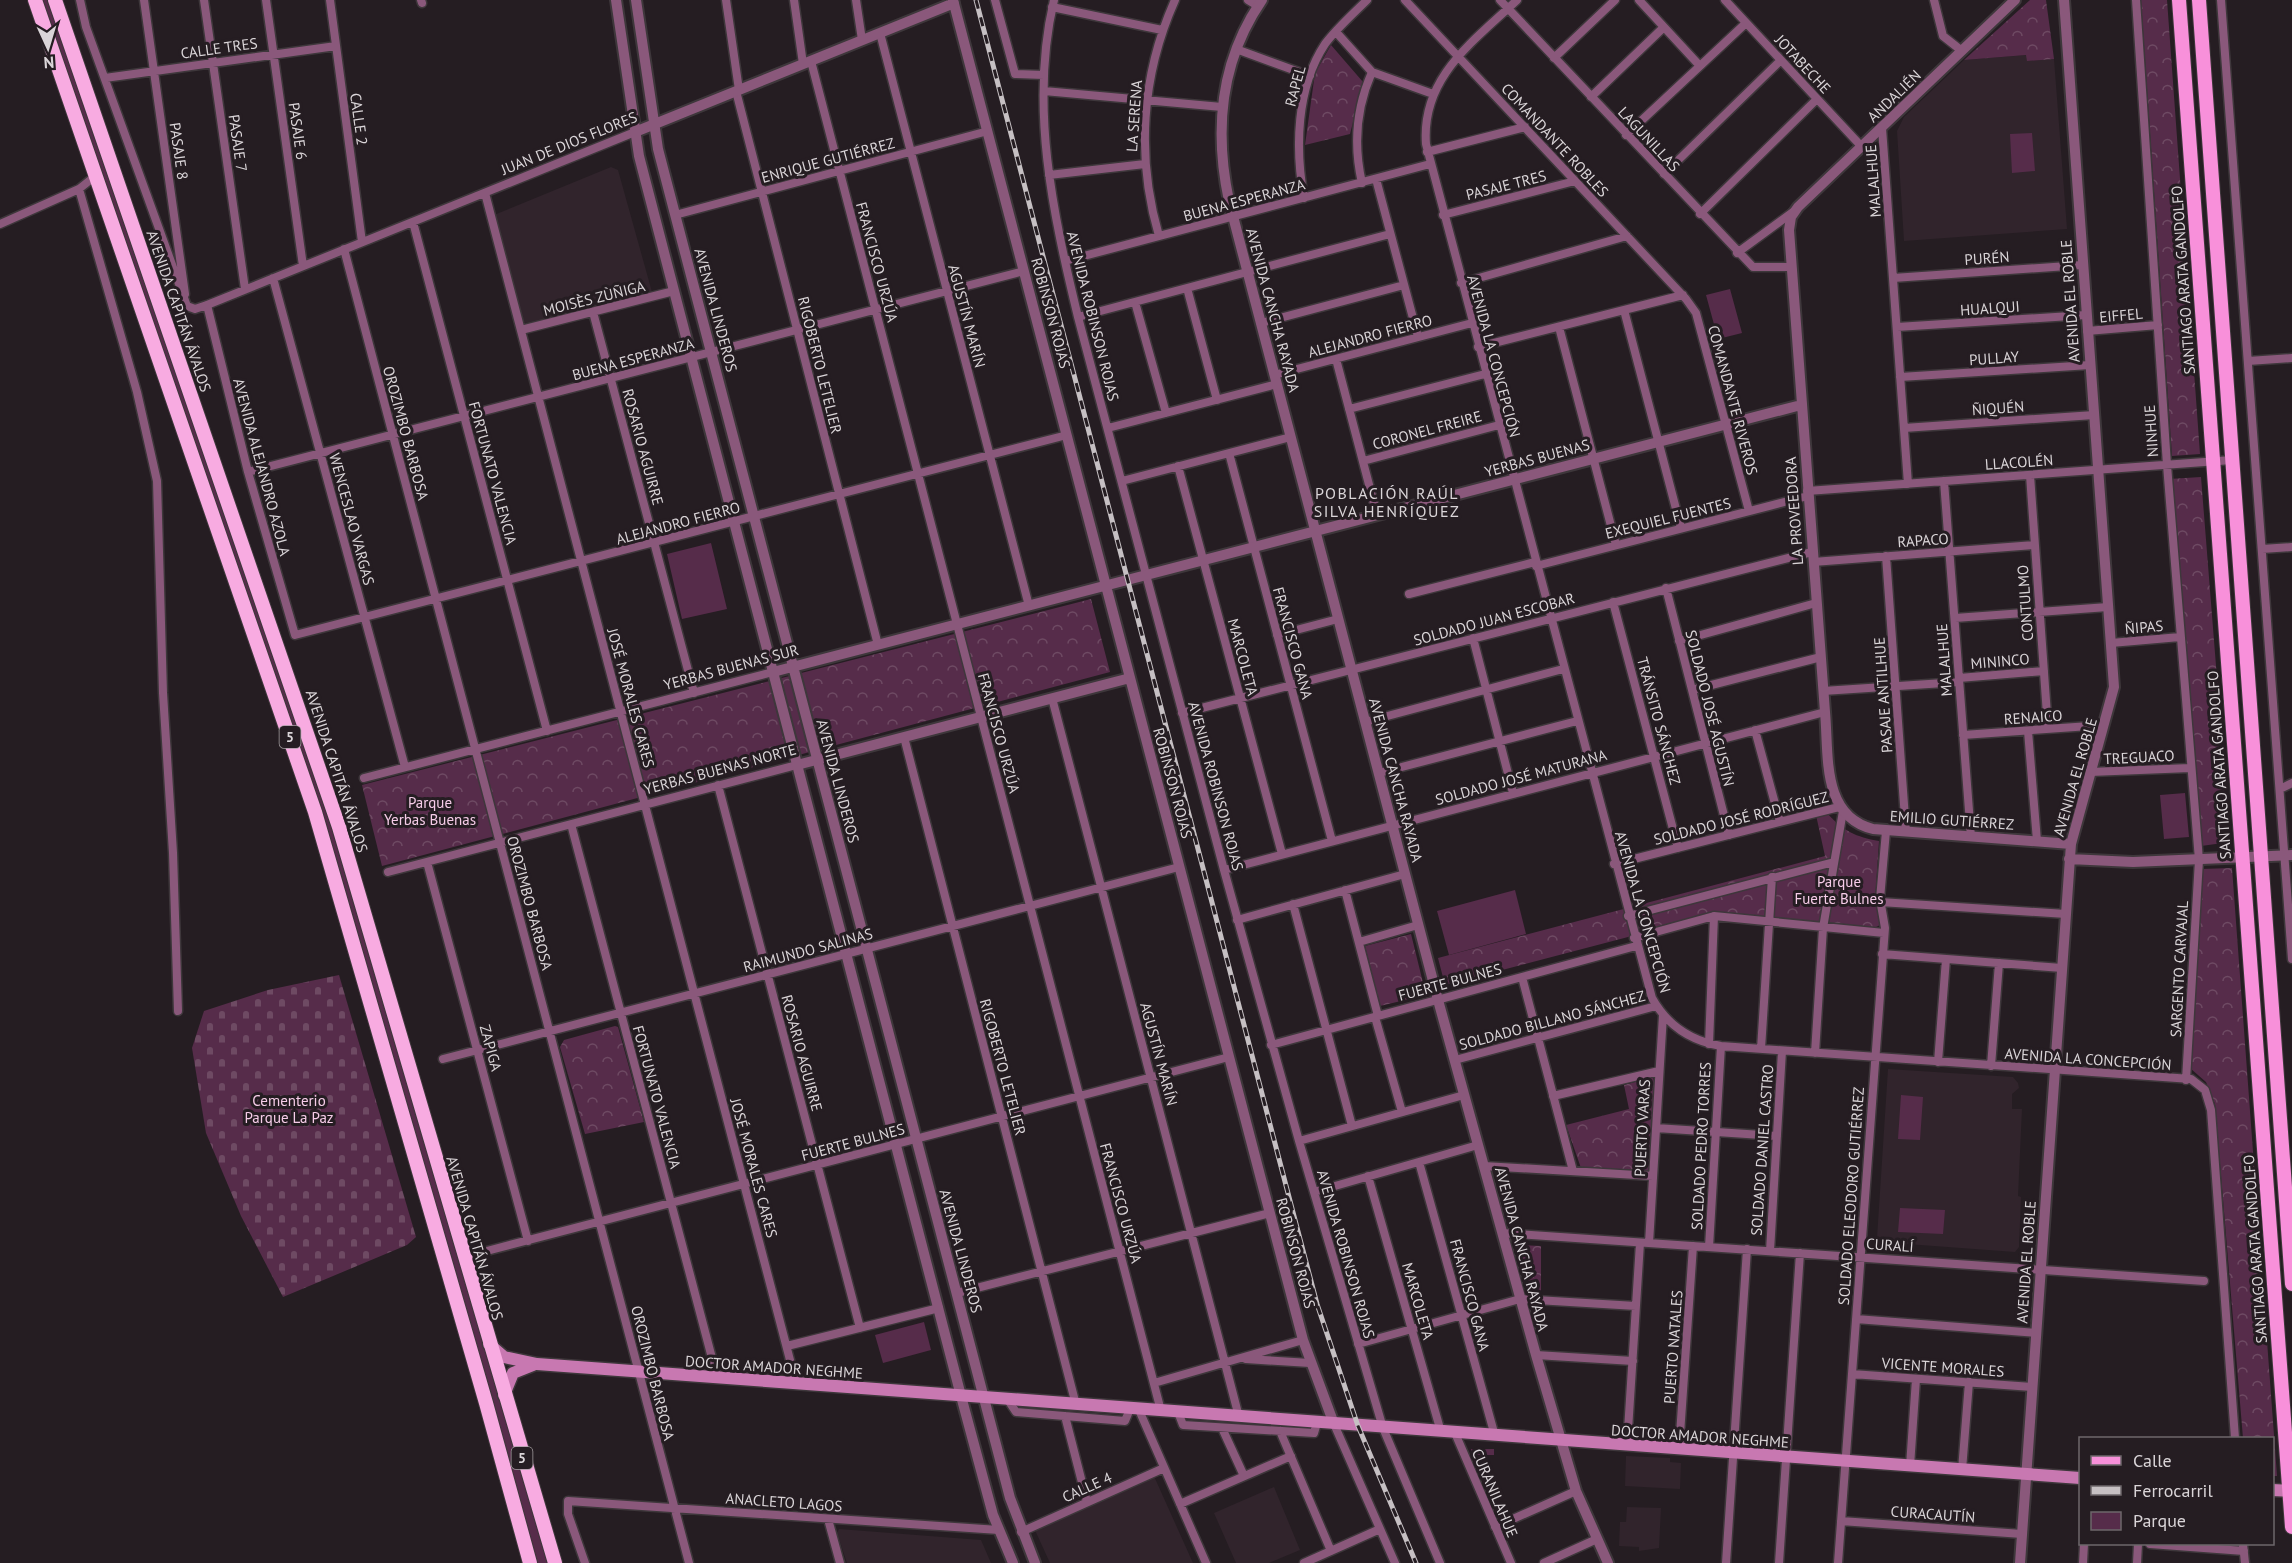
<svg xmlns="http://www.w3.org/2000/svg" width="2292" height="1563" font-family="'PT Sans',sans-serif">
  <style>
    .built { fill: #31242c }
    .green { fill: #562c4a }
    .forest { fill: url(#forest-crowns) }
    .cemetery { fill: url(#cemetery-stones) }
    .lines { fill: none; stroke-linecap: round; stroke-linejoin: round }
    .minor-casing { stroke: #3e373b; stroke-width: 11 }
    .tertiary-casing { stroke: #3e373b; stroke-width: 14 }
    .secondary-casing { stroke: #3e373b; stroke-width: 15 }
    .primary-casing { stroke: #3e373b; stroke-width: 16 }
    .trunk-casing { stroke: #3e373b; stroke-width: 16 }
    .minor { stroke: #8a587b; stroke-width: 8 }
    .tertiary { stroke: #8a587b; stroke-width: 10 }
    .secondary { stroke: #c878b1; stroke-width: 12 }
    .primary { stroke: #f890da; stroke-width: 14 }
    .trunk { stroke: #f8abe1; stroke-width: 14 }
    .rail-casing { stroke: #c6c0c3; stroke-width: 5 }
    .rail { stroke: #251d22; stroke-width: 3; stroke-dasharray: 9; stroke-linecap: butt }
    .labels { text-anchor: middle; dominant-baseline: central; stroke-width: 6; stroke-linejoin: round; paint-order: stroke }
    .shield { fill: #251d22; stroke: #a49ea1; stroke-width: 1.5 }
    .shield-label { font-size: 14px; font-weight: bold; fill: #dad5d8 }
    .street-label { font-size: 15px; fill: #dad5d8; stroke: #251d22 }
    .park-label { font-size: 15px; fill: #f6cce8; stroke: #251d22 }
    .neighbourhood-label { font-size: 16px; letter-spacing: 1.5px; fill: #dad5d8; stroke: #251d22 }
  </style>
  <defs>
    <pattern id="forest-crowns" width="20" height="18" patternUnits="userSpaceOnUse" patternTransform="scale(1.5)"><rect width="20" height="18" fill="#562c4a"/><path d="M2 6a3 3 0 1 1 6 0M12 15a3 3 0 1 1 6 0" fill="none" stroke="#6e4a63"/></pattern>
    <pattern id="cemetery-stones" width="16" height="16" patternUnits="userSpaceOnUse" patternTransform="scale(1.5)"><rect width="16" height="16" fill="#562c4a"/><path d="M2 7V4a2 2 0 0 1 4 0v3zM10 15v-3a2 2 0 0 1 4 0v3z" fill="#6e4a63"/></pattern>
  </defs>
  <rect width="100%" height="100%" fill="#251d22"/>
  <path class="built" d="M2027,55l1,6 26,-2 13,170 -163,12 -7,-110 7,-14 60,-57z
    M611,167l7,3 34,122 -125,32 -7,-5 -26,-104z
    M1888,1069l125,8 5,6 1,5 -7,6v15h10l-4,87 3,1 -2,50 -4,5 -135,-10 -3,-4z
    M1626,1456l44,2v4l11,1 -1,26 -55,-3z
    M1153,1474l40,89h-143l-16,-35z
    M1274,1487l26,63 -31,13h-33l-22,-50z
    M1627,1507l34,1 -2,40 -20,3v-4l-20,-1 1,-24h6z
    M839,1529l142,11 10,23h-144l-10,-30z"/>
  <path class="green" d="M40,0h11l279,813 220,750h-14l-208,-724z
    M2032,133l3,38 -23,2 -2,-39z
    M1730,289l12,44 -24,6 -12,-44z
    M711,543l16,66 -45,10 -15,-65z
    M2185,793l4,44 -25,2 -4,-44z
    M1515,890l11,44 -77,21 -12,-44z
    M1901,1095l22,2 -3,43 -22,-1z
    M1900,1208l45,2 -2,24 -45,-2z
    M924,1322l7,28 -48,13 -8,-28z
    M1471,1449h23v6h-23z"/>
  <path class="forest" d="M2030,0h16l8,59 -27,2 -1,-6 -62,5z
    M2141,0h26l33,454 -28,2z
    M1331,45l32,37 -13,52 -45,11 10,-72z
    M2201,477l29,365 -29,4 -32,-367z
    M1091,599l19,73 -728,194 -20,-81z
    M1827,813c16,18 29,24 52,28l-4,60 5,24 -6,3 -162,-13 -267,70 -7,-27 387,-102 -9,-41z
    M2232,868l45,608h-4l-1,-38h-29l-28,-334 -9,-22 -16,-14 11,-199z
    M1411,934l15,61 -46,11 -15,-60z
    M615,1026l3,1 26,95 -59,12 -25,-87 4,-7z
    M1653,1077l2,8 -6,87 -68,-4 -15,-43 63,-16 -5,-24z
    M1516,1245l25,1v46l-12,1z"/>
  <path class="cemetery" d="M339,975l77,262 -9,8 -124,52 -42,-81 -35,-83 -14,-85 12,-37 64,-21z"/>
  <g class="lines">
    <defs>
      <path id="minor" d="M80,0l6,27 101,279
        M144,0l41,294
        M204,0l41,289
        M266,0l37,266
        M330,0l32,242
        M421,0l1,3
        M726,0l13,90
        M794,0l9,64
        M856,0l6,40
        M995,0l20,74 29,1
        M1054,0c-25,105 -1,214 24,317l146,553 75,271 84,287 57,135
        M1248,0l10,6
        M1405,0l281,299 10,14 53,198
        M1500,0l253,267h39
        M1517,0c-43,41 -96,77 -91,144l226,854c15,27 39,43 69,48l470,33 14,11 6,20 24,328
        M1639,0l61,66
        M1725,0l137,147
        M1934,0l9,36 19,15
        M2136,0l31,465 32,395 -13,220
        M2221,0l71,959
        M1052,7l110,23
        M1336,32l36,40 61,22
        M880,33l149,573
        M1236,49l74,27
        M1554,58l61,-58
        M811,61l350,1350
        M105,78l231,-32
        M736,91l142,554
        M1044,91l178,16
        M1591,97l73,-70
        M1882,128l26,356
        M1626,135l120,-112
        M1427,152l98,-25
        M1664,174l117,-114
        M1049,175l96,-11
        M1376,179l42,158
        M1362,183c-9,-39 -6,-75 10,-111
        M79,189l58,203 20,89 6,212 10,160 5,158
        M485,193l311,1190
        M1304,198c-9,-49 -8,-110 21,-154 12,-16 28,-30 42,-44
        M1700,214l117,-115
        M675,215l313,-84
        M1443,215l132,-34
        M413,222l134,509
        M0,224l79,-35 15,-12
        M1159,236c-23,-79 -18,-160 16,-236
        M344,249l345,1314
        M1737,253l56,-41
        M1065,261l365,-97
        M273,278l132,489
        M1893,278l189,-13
        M1461,283l166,-47
        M1187,288l30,112
        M1135,302l31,111
        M207,305l41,167 47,163 772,-200
        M187,306l8,3 12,-4 428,-173
        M1624,310l57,218
        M593,312l101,381
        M1078,317l312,-83
        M1261,323l143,-38
        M1559,327l57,218
        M1897,327l189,-12
        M521,330l153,-39
        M2087,331l71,-6
        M1478,347l205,-52
        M1336,359l41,156
        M2248,361l44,-3
        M1274,375l198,-52
        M1900,377l190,-12
        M1349,409l136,-35
        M1108,428l169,-44
        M1904,428l190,-13
        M1229,453l103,388
        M1363,461l136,-36
        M1178,466l104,388
        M248,472l776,-201
        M2030,475l18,254
        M1122,481l169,-44
        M1944,481l27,356
        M1807,491l425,-31
        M2262,549l30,-2
        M1886,556l20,276
        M1813,562l222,-17
        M1536,566l272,-70
        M1666,588l63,247
        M1409,594l126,-32
        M1613,602l65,246
        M1955,618l153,-11
        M1277,635l61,-16
        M1473,638l40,155
        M1679,641l137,-38
        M2111,643l69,-6
        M1959,678l85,-7
        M1692,690l129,-33
        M1823,691l136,-9
        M1052,698l187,719
        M1182,713l630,-161
        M1365,722l198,-53
        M1755,730l25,92
        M2028,731l9,110
        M1963,735l141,-10
        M904,737l172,668
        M2090,772l100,-4
        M1379,773l198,-52
        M364,778l409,-106
        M718,785l142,543
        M2280,789l12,-6
        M571,824l146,553
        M427,862l101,379
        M1614,864l225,-57
        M1224,870l601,-158
        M388,872l409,-107
        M1345,890l33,126
        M1880,902l186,12
        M1293,904l59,222
        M1628,916l206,-54
        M1237,920l168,-46
        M1634,938l80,-22 170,17
        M1359,942l59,-17
        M1882,954l180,14
        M1522,977l51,194
        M1375,1017l27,95
        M1709,1044l5,-128
        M1271,1045l365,-99
        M1761,1049l11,-172
        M1815,1053l8,-125 20,-117
        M443,1059l736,-192
        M1455,1060l201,-54
        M1938,1062l8,-103
        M1991,1066l8,-103
        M1553,1096l106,-25
        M1656,1128l121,8
        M1299,1141l165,-46
        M1419,1162l76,274
        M1484,1166l169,10
        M1368,1176l73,256
        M1314,1192l164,-47
        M1502,1233l702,48
        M1649,1243l14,-228
        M1709,1247l12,-201
        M1770,1251l12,-200
        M483,1252l746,-195
        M957,1293l313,-80
        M1856,1319l180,14
        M1358,1344l162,-45 116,7
        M787,1346l152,-38
        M1536,1355l97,6
        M1246,1359l64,4
        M1852,1374l180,13
        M1154,1383l149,-43
        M1008,1400l8,12 109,9 5,-12
        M1139,1410l67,153
        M1178,1412l5,13 131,8 3,-10
        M1065,1416l22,86
        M1334,1424l61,139
        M1222,1428l22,48
        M1280,1431l51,120
        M1455,1433l56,130
        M1627,1446l13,-203
        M1679,1449l14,-203
        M1910,1466l6,-87
        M1962,1470l7,-88
        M1180,1504l111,-48
        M828,1519l12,44
        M1841,1521l181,13
        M1495,1527l81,-36
        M1021,1532l143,-64
        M2150,1544l94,7
        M2243,1544l2,19
        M585,1563l-17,-49v-13l431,29
        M1304,1563l76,-34
        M1544,1563l53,-24
        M1726,1563l21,-314
        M1779,1563l21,-310
        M1838,1563l47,-635 -5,-29 6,-68
        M2083,1563l1,-19
        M2137,1563l1,-19"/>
      <path id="tertiary" d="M616,0l23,156 322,1240 32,119 20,48
        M636,0l22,149 352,1349 25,65
        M953,0l350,1340 31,84
        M1262,0c-42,61 -48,130 -33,201l209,799 98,355 40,136 32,72
        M2015,0l-217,207 -7,10 -2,13 36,482c4,43 -4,104 48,117l198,15
        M635,132l319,-129
        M773,672l1028,-267
        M797,765l333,-87
        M2069,859l64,3 159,-7
        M2020,1563l51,-719 43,-157 -50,-687"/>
      <path id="secondary" d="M489,1344l15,13 33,7 1543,114
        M504,1395l9,-22 20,-8
        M2272,1490l20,1"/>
      <path id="primary" d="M2179,0l113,1527
        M2199,0l93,1284"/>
      <path id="trunk" d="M35,0l280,812 171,591 44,160
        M55,0l284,827 216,736"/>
    </defs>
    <use href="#minor" class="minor-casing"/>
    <use href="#tertiary" class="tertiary-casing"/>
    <use href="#secondary" class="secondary-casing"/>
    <use href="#primary" class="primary-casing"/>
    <use href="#trunk" class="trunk-casing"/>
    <use href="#minor" class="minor"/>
    <use href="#tertiary" class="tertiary"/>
    <use href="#secondary" class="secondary"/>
    <use href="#primary" class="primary"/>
    <use href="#trunk" class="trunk"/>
    <defs>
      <path id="rail" d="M976,0l341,1304 41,122 58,137"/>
    </defs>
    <use href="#rail" class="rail-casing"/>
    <use href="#rail" class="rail"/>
  </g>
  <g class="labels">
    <g class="shield">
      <rect x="279.5" y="726" width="21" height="22" rx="4.5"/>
      <rect x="511.5" y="1447" width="21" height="22" rx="4.5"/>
    </g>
    <g class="shield-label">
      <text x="290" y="737">5</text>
      <text x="522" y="1458">5</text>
    </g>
    <g class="street-label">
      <text transform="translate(219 48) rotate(-8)">CALLE TRES</text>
      <text transform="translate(1803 64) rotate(47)">JOTABECHE</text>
      <text transform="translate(1295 86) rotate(-75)">RAPEL</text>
      <text transform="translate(1894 96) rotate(-44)">ANDALIÉN</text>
      <text transform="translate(1134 116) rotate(-86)">LA SERENA</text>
      <text transform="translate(359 119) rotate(82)">CALLE 2</text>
      <text transform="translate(298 131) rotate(82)">PASAJE 6</text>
      <text transform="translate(1649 139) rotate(47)">LAGUNILLAS</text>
      <text transform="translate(1555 140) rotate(47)">COMANDANTE ROBLES</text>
      <text transform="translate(238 143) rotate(82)">PASAJE 7</text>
      <text transform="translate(569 143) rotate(-22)">JUAN DE DIOS FLORES</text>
      <text transform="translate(179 151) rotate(82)">PASAJE 8</text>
      <text transform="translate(828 160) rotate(-15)">ENRIQUE GUTIÉRREZ</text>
      <text transform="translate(1873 181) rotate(-94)">MALALHUE</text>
      <text transform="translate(1506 185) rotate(-14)">PASAJE TRES</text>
      <text transform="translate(1244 200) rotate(-15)">BUENA ESPERANZA</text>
      <text transform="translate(1987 258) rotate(-4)">PURÉN</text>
      <text transform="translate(877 262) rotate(75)">FRANCISCO URZÚA</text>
      <text transform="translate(2183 280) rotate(-94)">SANTIAGO ARATA GANDOLFO</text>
      <text transform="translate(594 298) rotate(-14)">MOISÈS ZÙÑIGA</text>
      <text transform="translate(2070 301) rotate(-94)">AVENIDA EL ROBLE</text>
      <text transform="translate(1990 308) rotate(-4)">HUALQUI</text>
      <text transform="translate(716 310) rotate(75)">AVENIDA LINDEROS</text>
      <text transform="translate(1273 310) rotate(75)">AVENIDA CANCHA RAYADA</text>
      <text transform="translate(179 311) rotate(71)">AVENIDA CAPITÁN ÁVALOS</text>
      <text transform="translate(1051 313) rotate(75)">ROBINSON ROJAS</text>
      <text transform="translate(2121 315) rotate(-5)">EIFFEL</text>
      <text transform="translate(967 316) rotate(75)">AGUSTÍN MARÍN</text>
      <text transform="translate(1093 316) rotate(76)">AVENIDA ROBINSON ROJAS</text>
      <text transform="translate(1370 336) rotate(-15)">ALEJANDRO FIERRO</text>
      <text transform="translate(1494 356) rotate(75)">AVENIDA LA CONCEPCIÓN</text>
      <text transform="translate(1994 358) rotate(-4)">PULLAY</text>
      <text transform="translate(633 359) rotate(-15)">BUENA ESPERANZA</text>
      <text transform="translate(820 365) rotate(76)">RIGOBERTO LETELIER</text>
      <text transform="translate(1733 400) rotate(75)">COMANDANTE RIVEROS</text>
      <text transform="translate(1998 408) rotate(-4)">ÑIQUÉN</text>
      <text transform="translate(1427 430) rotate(-15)">CORONEL FREIRE</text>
      <text transform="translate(2151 431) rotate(-94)">NINHUE</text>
      <text transform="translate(406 433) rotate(75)">OROZIMBO BARBOSA</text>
      <text transform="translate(643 447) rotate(75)">ROSARIO AGUIRRE</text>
      <text transform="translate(1537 458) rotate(-15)">YERBAS BUENAS</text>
      <text transform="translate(2019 462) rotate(-4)">LLACOLÉN</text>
      <text transform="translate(262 467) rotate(75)">AVENIDA ALEJANDRO AZOLA</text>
      <text transform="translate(493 473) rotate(75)">FORTUNATO VALENCIA</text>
      <text transform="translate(1794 511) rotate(-94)">LA PROVEEDORA</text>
      <text transform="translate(1668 518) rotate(-14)">EXEQUIEL FUENTES</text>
      <text transform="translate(352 519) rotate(75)">WENCESLAO VARGAS</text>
      <text transform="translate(678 523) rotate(-15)">ALEJANDRO FIERRO</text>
      <text transform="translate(1923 540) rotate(-4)">RAPACO</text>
      <text transform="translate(2025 603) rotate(-94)">CONTULMO</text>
      <text transform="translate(1494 619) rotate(-15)">SOLDADO JUAN ESCOBAR</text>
      <text transform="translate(2144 627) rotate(-5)">ÑIPAS</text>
      <text transform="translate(1293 643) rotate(75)">FRANCISCO GANA</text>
      <text transform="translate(1243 657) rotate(75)">MARCOLETA</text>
      <text transform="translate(1944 660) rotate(-94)">MALALHUE</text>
      <text transform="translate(2000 661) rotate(-5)">MININCO</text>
      <text transform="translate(731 667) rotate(-15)">YERBAS BUENAS SUR</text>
      <text transform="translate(1883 695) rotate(-94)">PASAJE ANTILHUE</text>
      <text transform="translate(631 698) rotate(75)">JOSÉ MORALES CARES</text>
      <text transform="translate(1710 708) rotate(76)">SOLDADO JOSÉ AGUSTÍN</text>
      <text transform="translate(2033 717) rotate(-4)">RENAICO</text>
      <text transform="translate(1659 721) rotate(75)">TRÁNSITO SÁNCHEZ</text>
      <text transform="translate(999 733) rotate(75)">FRANCISCO URZÚA</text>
      <text transform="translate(2139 757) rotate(-3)">TREGUACO</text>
      <text transform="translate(2219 765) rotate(-94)">SANTIAGO ARATA GANDOLFO</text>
      <text transform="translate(720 769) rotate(-15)">YERBAS BUENAS NORTE</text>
      <text transform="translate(337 771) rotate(72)">AVENIDA CAPITÁN ÁVALOS</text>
      <text transform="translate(1521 777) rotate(-15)">SOLDADO JOSÉ MATURANA</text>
      <text transform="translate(2075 777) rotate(-74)">AVENIDA EL ROBLE</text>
      <text transform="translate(1396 780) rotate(75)">AVENIDA CANCHA RAYADA</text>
      <text transform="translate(838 781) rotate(75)">AVENIDA LINDEROS</text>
      <text transform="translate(1173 783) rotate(75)">ROBINSON ROJAS</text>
      <text transform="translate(1216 786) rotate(75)">AVENIDA ROBINSON ROJAS</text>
      <text transform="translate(1741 818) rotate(-14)">SOLDADO JOSÉ RODRÍGUEZ</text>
      <text transform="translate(1952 820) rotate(4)">EMILIO GUTIÉRREZ</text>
      <text transform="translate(530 903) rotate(75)">OROZIMBO BARBOSA</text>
      <text transform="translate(1643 912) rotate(74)">AVENIDA LA CONCEPCIÓN</text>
      <text transform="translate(808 950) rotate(-15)">RAIMUNDO SALINAS</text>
      <text transform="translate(2179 969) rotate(-87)">SARGENTO CARVAJAL</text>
      <text transform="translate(1450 982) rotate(-15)">FUERTE BULNES</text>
      <text transform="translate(1552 1020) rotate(-15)">SOLDADO BILLANO SÁNCHEZ</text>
      <text transform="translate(491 1048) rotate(75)">ZAPIGA</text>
      <text transform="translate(802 1053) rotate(75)">ROSARIO AGUIRRE</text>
      <text transform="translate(1159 1054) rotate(75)">AGUSTÍN MARÍN</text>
      <text transform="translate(2088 1059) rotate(4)">AVENIDA LA CONCEPCIÓN</text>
      <text transform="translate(1003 1067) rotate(75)">RIGOBERTO LETELIER</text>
      <text transform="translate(657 1097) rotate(75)">FORTUNATO VALENCIA</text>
      <text transform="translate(1642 1128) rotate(-87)">PUERTO VARAS</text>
      <text transform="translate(853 1142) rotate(-15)">FUERTE BULNES</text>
      <text transform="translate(1701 1146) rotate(-87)">SOLDADO PEDRO TORRES</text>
      <text transform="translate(1762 1150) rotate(-86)">SOLDADO DANIEL CASTRO</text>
      <text transform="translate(754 1168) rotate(75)">JOSÉ MORALES CARES</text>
      <text transform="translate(1851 1196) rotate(-86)">SOLDADO ELEODORO GUTIÉRREZ</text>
      <text transform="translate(1121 1203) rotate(75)">FRANCISCO URZÚA</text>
      <text transform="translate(475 1238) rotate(74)">AVENIDA CAPITÁN ÁVALOS</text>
      <text transform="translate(1890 1245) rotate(4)">CURALÍ</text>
      <text transform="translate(1522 1249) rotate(75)">AVENIDA CANCHA RAYADA</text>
      <text transform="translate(2255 1249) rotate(-94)">SANTIAGO ARATA GANDOLFO</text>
      <text transform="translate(961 1251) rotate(75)">AVENIDA LINDEROS</text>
      <text transform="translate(1296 1253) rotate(75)">ROBINSON ROJAS</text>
      <text transform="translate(1346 1254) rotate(74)">AVENIDA ROBINSON ROJAS</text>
      <text transform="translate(2026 1262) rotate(-86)">AVENIDA EL ROBLE</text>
      <text transform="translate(1470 1295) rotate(75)">FRANCISCO GANA</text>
      <text transform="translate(1418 1301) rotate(74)">MARCOLETA</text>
      <text transform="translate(1673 1347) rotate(-86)">PUERTO NATALES</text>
      <text transform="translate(774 1367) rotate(4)">DOCTOR AMADOR NEGHME</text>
      <text transform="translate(1943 1367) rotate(4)">VICENTE MORALES</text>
      <text transform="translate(653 1373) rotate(76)">OROZIMBO BARBOSA</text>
      <text transform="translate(1700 1436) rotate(4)">DOCTOR AMADOR NEGHME</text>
      <text transform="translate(1087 1487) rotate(-24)">CALLE 4</text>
      <text transform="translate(1495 1493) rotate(67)">CURANILAHUE</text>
      <text transform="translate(784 1502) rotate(4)">ANACLETO LAGOS</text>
      <text transform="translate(1933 1514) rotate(4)">CURACAUTÍN</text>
    </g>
    <g class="park-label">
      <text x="430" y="802">Parque<tspan x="430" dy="17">Yerbas Buenas</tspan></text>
      <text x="1839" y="881">Parque<tspan x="1839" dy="17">Fuerte Bulnes</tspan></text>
      <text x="289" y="1100">Cementerio<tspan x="289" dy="17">Parque La Paz</tspan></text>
    </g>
    <g class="neighbourhood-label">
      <text x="1387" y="493">POBLACIÓN RAÚL<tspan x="1387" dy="18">SILVA HENRÍQUEZ</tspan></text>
    </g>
  </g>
  <rect x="2079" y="1437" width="195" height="108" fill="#251d22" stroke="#6d676b" stroke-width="1.5"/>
  <rect x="2091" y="1456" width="30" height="9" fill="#f890da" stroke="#6d676b" stroke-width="1.5"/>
  <text x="2133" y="1467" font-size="18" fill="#dad5d8">Calle</text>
  <rect x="2091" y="1486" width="30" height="9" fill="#c6c0c3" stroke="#6d676b" stroke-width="1.5"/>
  <text x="2133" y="1497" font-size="18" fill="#dad5d8">Ferrocarril</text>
  <rect x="2091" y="1512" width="30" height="18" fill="#562c4a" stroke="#6d676b" stroke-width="1.5"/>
  <text x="2133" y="1527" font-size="18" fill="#dad5d8">Parque</text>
  <g transform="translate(48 48) rotate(176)" stroke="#251d22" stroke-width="4.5" paint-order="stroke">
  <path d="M0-4.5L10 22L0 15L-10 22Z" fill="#dad5d8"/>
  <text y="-9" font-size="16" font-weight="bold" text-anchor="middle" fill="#dad5d8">N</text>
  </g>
</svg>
